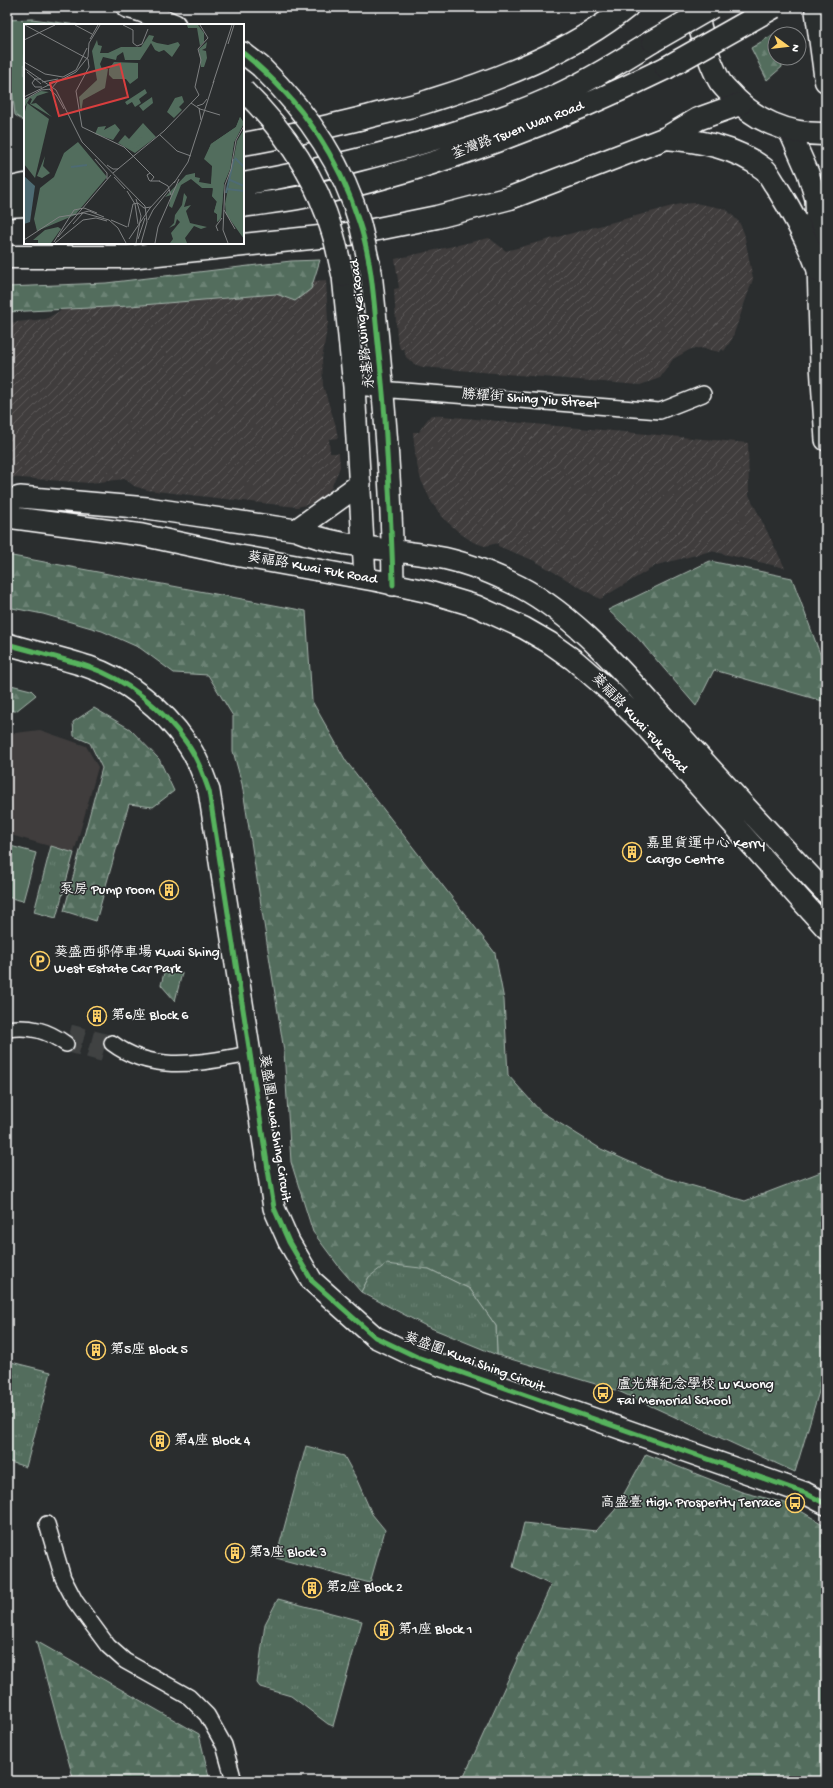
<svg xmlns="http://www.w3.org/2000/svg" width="833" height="1788" font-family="'Gochi Hand','LXGW WenKai TC',sans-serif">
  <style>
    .built { fill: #403d3d }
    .industrial { fill: url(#industrial-furrows) }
    .green { fill: #526d5d; stroke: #a8b6ae }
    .forest { fill: url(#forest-firs); stroke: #a8b6ae }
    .park { fill: url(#park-tufts); stroke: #a8b6ae }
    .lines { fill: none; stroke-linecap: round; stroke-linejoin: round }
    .street-tunnel { stroke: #3f4243; stroke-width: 15; stroke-dasharray: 15 8; stroke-linecap: butt }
    .street-casing { stroke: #fff; stroke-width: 18 }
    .secondary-casing { stroke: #fff; stroke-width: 24 }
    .primary-casing { stroke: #fff; stroke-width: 25 }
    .highway-casing { stroke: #fff; stroke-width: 25 }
    .street { stroke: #2a2d2e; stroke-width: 15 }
    .secondary { stroke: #2a2d2e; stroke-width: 21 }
    .primary { stroke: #2a2d2e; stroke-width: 22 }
    .highway { stroke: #2a2d2e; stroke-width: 22 }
    .secondary-bridge-casing { stroke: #fff; stroke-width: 24; stroke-linecap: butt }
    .highway-bridge-casing { stroke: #fff; stroke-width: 25; stroke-linecap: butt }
    .secondary-bridge { stroke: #2a2d2e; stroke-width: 21 }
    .highway-bridge { stroke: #2a2d2e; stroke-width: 22 }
    .cycleway-casing { stroke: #2a2d2e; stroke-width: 8 }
    .cycleway { stroke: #56b35d; stroke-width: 5 }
    .labels { text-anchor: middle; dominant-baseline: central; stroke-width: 3; stroke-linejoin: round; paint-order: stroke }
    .street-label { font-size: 14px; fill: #fff; stroke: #2a2d2e }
    .poi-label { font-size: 14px; fill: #fff; stroke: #2a2d2e; text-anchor: start }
    .inset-river { fill: none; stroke: #4e6b73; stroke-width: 2 }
    .inset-road { fill: none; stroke: #7f8182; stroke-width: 1 }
    .view { fill: #da3e3e; fill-opacity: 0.15; stroke: #da3e3e; stroke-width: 2 }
    .inset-edge { fill: none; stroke: #fff; stroke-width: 2 }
  </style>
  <defs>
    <pattern id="industrial-furrows" width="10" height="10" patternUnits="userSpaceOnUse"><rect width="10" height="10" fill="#403d3d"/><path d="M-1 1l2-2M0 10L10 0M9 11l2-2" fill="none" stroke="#5d5a5a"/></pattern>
    <pattern id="forest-firs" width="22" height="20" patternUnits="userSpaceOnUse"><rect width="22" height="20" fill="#526d5d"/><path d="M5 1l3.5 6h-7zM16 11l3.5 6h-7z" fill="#6c8375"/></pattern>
    <pattern id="park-tufts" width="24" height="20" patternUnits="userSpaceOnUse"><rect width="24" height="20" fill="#526d5d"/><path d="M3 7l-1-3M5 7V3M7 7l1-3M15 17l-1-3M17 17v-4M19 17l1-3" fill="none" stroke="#6c8375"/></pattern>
  </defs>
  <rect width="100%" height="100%" fill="#2a2d2e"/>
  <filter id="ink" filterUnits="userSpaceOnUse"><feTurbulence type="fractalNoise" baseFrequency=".025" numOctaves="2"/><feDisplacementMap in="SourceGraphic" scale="8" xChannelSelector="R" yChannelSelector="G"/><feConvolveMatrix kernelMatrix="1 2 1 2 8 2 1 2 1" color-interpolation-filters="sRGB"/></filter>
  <g filter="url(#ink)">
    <path class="built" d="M40,730l46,16 12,21 -24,86 -67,-19v-100z"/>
    <path class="industrial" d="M695,203l31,6 13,13 5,11 9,46 -21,60 -8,12 -2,-2 -2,3 -20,-4 -9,1 -18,10 -13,19 -20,7 -217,-18 -9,-3 -8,-7 -2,-8h-4l-3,-11 -3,-49 5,-1 -4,-29 94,-21 17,13 174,-47z
      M326,280l2,42 -6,37 1,27 12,37 3,15 -9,1 1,14h9l1,14 -9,21 -9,9 -12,7 -13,3 -150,-17 -13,-4 -9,-7 -35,4 -83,-6v-154l39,-4 29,-17z
      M431,415l317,28 1,52 36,73 -74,-17 -54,14 -57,34 -65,-38 -37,-15v-3l-13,3 -12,-4 -12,-8 -17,-15 -12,-16 -11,-23 -5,-19 -3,-29h6l5,-8z"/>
    <path class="green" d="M32,19l45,6h-52v97l-10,-7 -8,-66v-29z
      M7,845l29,8 -13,48 -16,-4z"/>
    <path class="forest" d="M779,31v3h-4v24h6l1,9 -15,13 -16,-32z
      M320,260l-9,29 -16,12 -19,-7 -146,12 -123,6v-25l99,-4 185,-22z
      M7,555l299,56 6,90 34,60 149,192 9,47 4,75 32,36 61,38 65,29 79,23 81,-31v198l-31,104 -179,-82 -119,-35 -1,-29 -26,-37 -41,-20 -60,8 -8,15 -21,-24 -27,-36 -22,-70 -7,-111 -42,-267 -9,-33v-35l-25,-41 -34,-2 -34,-25 -38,-17 -59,-17 -36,-7z
      M710,561l82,17 34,92v32l-112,-32 -18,36 -60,-70 -28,-26z
      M7,684l24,6 5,5 -20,16h-9z
      M94,708l36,21 29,30 15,32 -21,16 -24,-3 -33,117 -32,-10 38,-143 -12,-25 -16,-7 -1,-14z
      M165,969l17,4 -7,28 -14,-16z
      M646,1454l96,38 47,12 37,22v255h-364l89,-196 -38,-18 11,-44 72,8 19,-21z
      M36,1641l163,93 11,47h-136z"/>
    <path class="park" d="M51,846l23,7 -18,65 -22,-6z
      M386,1264l43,5 41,20 26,37 1,29 -71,-29 -65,-34 8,-15z
      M7,1361l44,11 -25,95 -19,-6z
      M306,1446l38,10 12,22 16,36 13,16 -15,53 -94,-25z
      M278,1599l84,22 -29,105 -5,-2 -37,-28 -31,-9 -3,-4 8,-59z"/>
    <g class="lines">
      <path class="street-tunnel" d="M70,1032l42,11
        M66,1044l43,12"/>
      <defs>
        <path id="street" d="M354,387l306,24 43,-17
          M7,1029c24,-3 40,1 59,15
          M112,1043c42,32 90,19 138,11
          M47,1524l16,54 12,23 19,26 14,19 17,15 64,36 18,18 17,30 10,36"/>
        <path id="secondary" d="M127,7l14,4 34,14
          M243,53l17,13
          M789,130l19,43 8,26 5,166 5,75
          M371,272c11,104 21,208 22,313
          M343,276l11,111 11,191
          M7,501l13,-4 127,11 149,22c45,18 94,18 141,27 24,4 50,14 73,25 66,30 119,98 168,151 49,54 98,107 148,160
          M7,511l8,7 127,17 98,21 139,25 50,11 47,14 48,22 26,15 24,17 37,32 36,36 179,200
          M296,530l64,-46
          M7,644c27,8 55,14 82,23 37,12 75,43 97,75 11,15 17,32 23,49l65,417 15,34 23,39 63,56 42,20 388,136 21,11"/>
        <path id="primary" d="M695,7c6,25 12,50 24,73 2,4 6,8 10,12 24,28 59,43 97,42
          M816,7l10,74"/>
        <path id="highway" d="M666,138c34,3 70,9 98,31 5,4 8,12 12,17 17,27 32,55 43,85
          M243,144c42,-7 83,-17 124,-27 20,-6 42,-9 62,-16 68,-21 142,-49 198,-94
          M243,184c67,-12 133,-27 198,-47 39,-12 80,-24 117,-42 33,-15 64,-35 95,-54
          M7,189l18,-4
          M7,206l18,-1
          M243,206c20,-3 40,-5 60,-9 126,-26 247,-72 363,-129
          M7,257h122l229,-24 79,-16 73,-19 156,-60 32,-19 42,-15"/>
      </defs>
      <use href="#street" class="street-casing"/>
      <use href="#secondary" class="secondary-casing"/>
      <use href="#primary" class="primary-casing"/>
      <use href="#highway" class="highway-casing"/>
      <use href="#street" class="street"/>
      <use href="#secondary" class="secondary"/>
      <use href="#primary" class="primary"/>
      <use href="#highway" class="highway"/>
      <defs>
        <path id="secondary-bridge" d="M260,66c45,44 83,97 100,158 4,16 7,32 11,48
          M243,90c40,39 73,87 89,141 5,15 7,30 11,45"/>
        <path id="highway-bridge" d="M653,41l59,-34
          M666,68l108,-61"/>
      </defs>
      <use href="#secondary-bridge" class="secondary-bridge-casing"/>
      <use href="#highway-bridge" class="highway-bridge-casing"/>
      <use href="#secondary-bridge" class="secondary-bridge"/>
      <use href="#highway-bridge" class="highway-bridge"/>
      <defs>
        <path id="cycleway" d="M243,53c55,44 95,102 116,169 11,32 14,67 17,101 3,32 7,64 9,96 3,55 7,110 8,166
          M7,644c27,8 55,14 82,23 37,12 75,43 97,75 11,15 17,32 23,49l65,417 15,34 23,39 63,56 42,20 388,136 21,11"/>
      </defs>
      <use href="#cycleway" class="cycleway-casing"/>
      <use href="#cycleway" class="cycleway"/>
    </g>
  </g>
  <defs>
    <symbol id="building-ring" viewBox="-11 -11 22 22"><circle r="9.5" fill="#2a2d2e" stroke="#ffd166" stroke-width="1.5"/><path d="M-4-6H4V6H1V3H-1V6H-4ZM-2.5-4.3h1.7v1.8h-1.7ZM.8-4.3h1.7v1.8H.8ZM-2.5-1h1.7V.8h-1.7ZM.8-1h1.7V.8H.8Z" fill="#ffd166"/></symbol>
    <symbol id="parking-ring" viewBox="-11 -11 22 22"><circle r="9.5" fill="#2a2d2e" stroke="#ffd166" stroke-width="1.5"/><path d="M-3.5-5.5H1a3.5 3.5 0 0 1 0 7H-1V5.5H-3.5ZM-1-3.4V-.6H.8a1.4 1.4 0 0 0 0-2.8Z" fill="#ffd166"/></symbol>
    <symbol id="bus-ring" viewBox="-11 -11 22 22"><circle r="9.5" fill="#2a2d2e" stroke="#ffd166" stroke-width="1.5"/><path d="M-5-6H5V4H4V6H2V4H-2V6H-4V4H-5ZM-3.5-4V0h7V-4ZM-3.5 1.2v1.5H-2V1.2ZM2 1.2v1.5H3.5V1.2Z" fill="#ffd166"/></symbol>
  </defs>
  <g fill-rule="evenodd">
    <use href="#building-ring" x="621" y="841" width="22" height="22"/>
    <use href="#building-ring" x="158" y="879" width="22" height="22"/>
    <use href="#parking-ring" x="29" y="950" width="22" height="22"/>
    <use href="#building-ring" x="86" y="1005" width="22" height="22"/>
    <use href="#building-ring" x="85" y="1339" width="22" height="22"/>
    <use href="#bus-ring" x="592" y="1382" width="22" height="22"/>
    <use href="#building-ring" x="149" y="1430" width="22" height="22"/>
    <use href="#bus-ring" x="784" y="1492" width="22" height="22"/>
    <use href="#building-ring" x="224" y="1542" width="22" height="22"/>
    <use href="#building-ring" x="301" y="1577" width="22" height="22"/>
    <use href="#building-ring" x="373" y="1619" width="22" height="22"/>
  </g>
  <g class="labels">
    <g class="street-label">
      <text transform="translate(518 131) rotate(-21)">荃灣路 Tsuen Wan Road</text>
      <text transform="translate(363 324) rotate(-97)">永基路 Wing Kei Road</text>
      <text transform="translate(530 400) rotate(4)">勝耀街 Shing Yiu Street</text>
      <text transform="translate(312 569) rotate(10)">葵福路 Kwai Fuk Road</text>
      <text transform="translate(639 724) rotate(46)">葵福路 Kwai Fuk Road</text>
      <text transform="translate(274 1128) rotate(81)">葵盛圍 Kwai Shing Circuit</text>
      <text transform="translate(474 1363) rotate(20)">葵盛圍 Kwai Shing Circuit</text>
    </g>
    <g class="poi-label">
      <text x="646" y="844">嘉里貨運中心 Kerry<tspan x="646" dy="16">Cargo Centre</tspan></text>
      <text x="155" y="890" text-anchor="end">泵房 Pump room</text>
      <text x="54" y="953">葵盛西邨停車場 Kwai Shing<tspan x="54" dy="16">West Estate Car Park</tspan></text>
      <text x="111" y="1016">第6座 Block 6</text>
      <text x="110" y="1350">第5座 Block 5</text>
      <text x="617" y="1385">盧光輝紀念學校 Lu Kwong<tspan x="617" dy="16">Fai Memorial School</tspan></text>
      <text x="174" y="1441">第4座 Block 4</text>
      <text x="781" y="1503" text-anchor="end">高盛臺 High Prosperity Terrace</text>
      <text x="249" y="1553">第3座 Block 3</text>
      <text x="326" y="1588">第2座 Block 2</text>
      <text x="398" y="1630">第1座 Block 1</text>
    </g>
  </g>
  <g transform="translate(24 24)">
    <rect width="220" height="220" fill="#2a2d2e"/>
    <path d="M119,99l13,14 -21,16 -17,-10 7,-8 4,4zM91,100l5,6 -7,10 -18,-6 3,-7 8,-1 -2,4z" fill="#526d5d"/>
    <path d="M125,11l5,1 -2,5 5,2 11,2 10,-3 2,3 -8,12 -8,-7 -5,2 -4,-2 -4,-7 -11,17h-15l-2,-8 -6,4 -1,4 -13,-3 -3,7 2,5h6l-3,19 -22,12 -2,13 -2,-16 18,-17 -5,-29 5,-11 1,5 4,1 -2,7h8l13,-6h20zM90,38l24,1v15l-8,6 -4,-5h-13l-4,-4v-6zM17,67l8,1 -12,4 -6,8 5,-1 16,14 -22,-13 2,-5 -2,-1 -6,10v-8zM216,93l4,6 -10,19 -4,27 -6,14 -3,35 -4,4v-8l-3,-2 3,-10 -5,-6 1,-8h-11l-11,-9 -10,6 -9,23 -3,-2 2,-11 -6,2 21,-22 9,-2v4l5,1 -1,4 12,2 2,-18 -7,-9 5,-13 25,-17zM220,105v110l-18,-25 -1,-10 12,-63zM21,132l-2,10 7,7 -8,5 -5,-2zM160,169l3,4 -3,10 7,-2 -5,6 4,12 17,4 -6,2 -7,-3 -9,12 2,5h-17l3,-4 -2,-6 9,-11 -3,-3 -2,6 -6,3 5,-5 1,-8 7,-10zM34,203l3,2 -10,14h-13v-3h-5l12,-10z" fill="#526d5d"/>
    <path d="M3,79l22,16 -14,59 -11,-14v-48z" fill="#526d5d"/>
    <path d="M163,1h11l6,8v9l-4,4 -3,-18h-9zM183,18l-1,6 -4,2 4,1 1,7 -3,9h-3l-2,-18zM121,65l2,4 -8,6 2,4 -6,4 -3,-5 -5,3 -2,-3zM158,72l2,6 -5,5 3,3 -8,8 -7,-6 8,-14zM128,73l1,6 -10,8 -4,-5zM216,93l4,6 -10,19 -4,27 -6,14 -3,35 -4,4v-8l-3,-2 3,-11 -5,-5 2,-5 -3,-6 1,-19 -8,-7 7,-15 25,-17zM114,113l5,1v5l-12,7 -2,-5zM54,118l29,35 -32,38 -38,16 -3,-12 6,-31 14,-11 10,-24z" fill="#526d5d"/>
    <path d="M0,152l11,10 -5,36 -6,2z" fill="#4e6b73"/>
    <path class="inset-river" d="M211,134l9,9M47,143l16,-2M206,156l14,6M203,165l17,2M202,169l8,-34"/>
    <path class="inset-road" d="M1,1l63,34 1,8 -13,24 6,36 42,20 26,26M51,1l17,9M99,1l10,5v13l4,3 5,-2 6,-15M66,15l8,-14M0,16l31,-15M204,20l6,-19M0,38l21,12 18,3 13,-7 11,-22M0,44l32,22 26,52 63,64 2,16 -6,21M3,48l14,12M17,55h-6l-3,4 3,4h7M18,58l16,-3M189,59l19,-58M25,65l7,6 8,14M0,73l35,-17M0,76l17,-10 10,-1 6,-7 19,-10 12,-15 1,-14 11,-18M167,79l9,6 20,6M173,82l6,-2 4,-5M175,84l2,12M136,111l17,16 14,5M71,135l12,14v6M83,141l6,4h5M89,149l51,-42 35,-36 -4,-8 6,-27 -3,-11 10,-11 -8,-13M90,153l11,12M127,157l3,-4 -4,-4 -3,2 2,5 1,1h10M135,157l9,5 3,9M150,159l14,-21 26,-81M103,167l8,13 3,20M112,175l5,17 -5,27M200,186l11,19M57,189l8,-2 15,6M87,196l16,7M124,196l5,-10 16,-20M49,200l10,-11M104,203l5,-23 5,-1 6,5 7,-1M194,207l-2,-5 6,-8M34,213l53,-62M105,215l21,-31 25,-27M114,215l7,-21M0,216l35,-23 25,-4 25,7 9,8 8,15M30,218l20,-32 10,-2 13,5M31,219l28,-23 13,-2 11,3M131,219l3,-16 21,-48M204,219l-5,-13 2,-45 6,-16 5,-29 8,-14"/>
    <path class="view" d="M96,40l8,33 -69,19 -9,-33z"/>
    <rect width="220" height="220" class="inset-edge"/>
  </g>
  <rect width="833" height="1788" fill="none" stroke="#2a2d2e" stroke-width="24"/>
  <rect x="12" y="12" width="809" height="1764" fill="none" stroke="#fff" stroke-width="1.5" filter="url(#ink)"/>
  <g transform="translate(787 46) rotate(105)"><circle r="19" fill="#2a2d2e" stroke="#7f8182"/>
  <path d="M0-3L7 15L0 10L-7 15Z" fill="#ffd166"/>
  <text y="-6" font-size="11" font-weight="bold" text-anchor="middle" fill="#ffffff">N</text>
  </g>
</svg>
